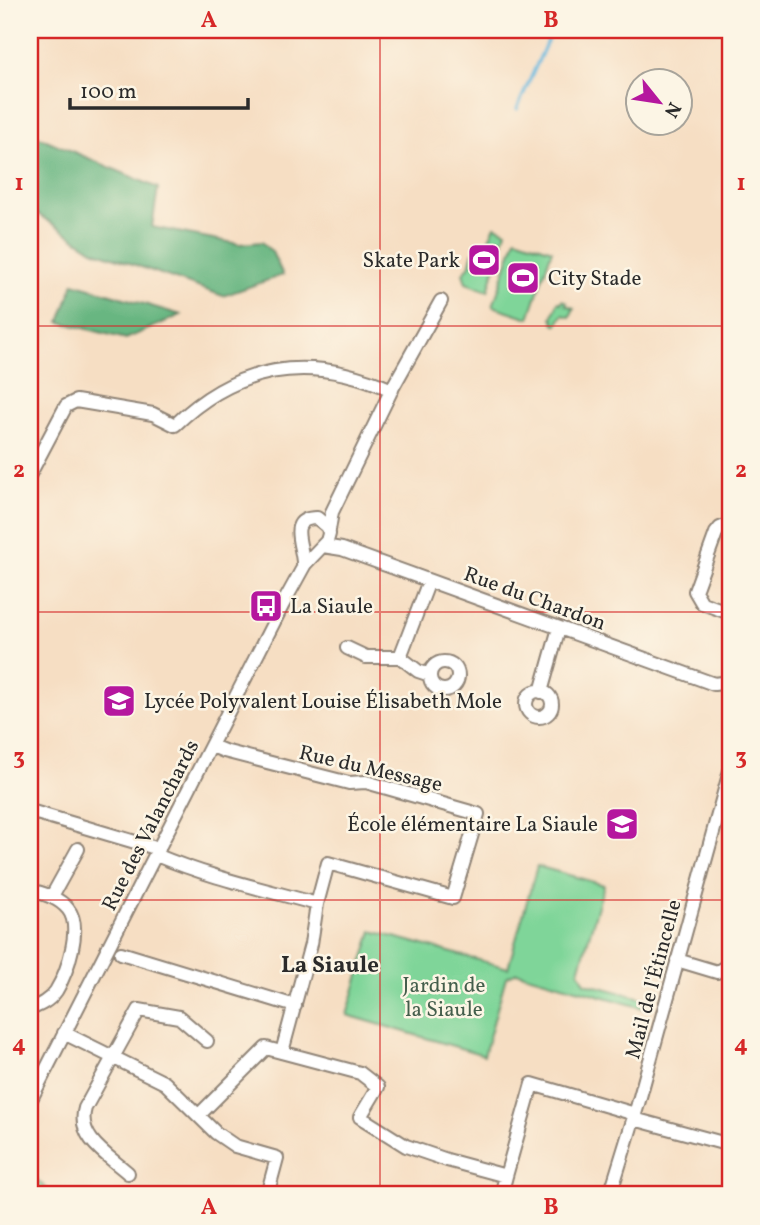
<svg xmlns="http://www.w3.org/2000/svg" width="760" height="1225" viewBox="0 0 760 1225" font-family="Vollkorn,serif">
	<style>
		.green { fill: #7fd599; stroke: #558062; stroke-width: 2 }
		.forest { fill: #67b681; stroke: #497056; stroke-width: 2 }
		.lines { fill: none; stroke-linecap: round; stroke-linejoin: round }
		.stream { stroke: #5fb4db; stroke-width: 3.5 }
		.minor-casing { stroke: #908477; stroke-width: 16 }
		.minor { stroke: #fff; stroke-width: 12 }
		.grid { fill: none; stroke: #d62828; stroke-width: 2; stroke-opacity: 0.55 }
		.labels { text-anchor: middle; stroke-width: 5; stroke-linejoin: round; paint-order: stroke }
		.poi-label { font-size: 21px; fill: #2b2b2b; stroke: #fcf5e5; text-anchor: start }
		.street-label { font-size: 21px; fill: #2b2b2b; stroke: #fcf5e5 }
		.park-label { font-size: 21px; fill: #445e4c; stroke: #fcf5e5 }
		.neighbourhood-label { font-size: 23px; font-weight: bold; fill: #2b2b2b; stroke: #fcf5e5 }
		.neatline { fill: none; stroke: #d62828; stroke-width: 2.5 }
		.grid-label { font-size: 23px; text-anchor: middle; font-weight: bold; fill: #d62828 }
	</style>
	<rect width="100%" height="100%" fill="#fcf5e5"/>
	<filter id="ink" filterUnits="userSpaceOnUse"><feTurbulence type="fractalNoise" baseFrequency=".0143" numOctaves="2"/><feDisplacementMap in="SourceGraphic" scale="14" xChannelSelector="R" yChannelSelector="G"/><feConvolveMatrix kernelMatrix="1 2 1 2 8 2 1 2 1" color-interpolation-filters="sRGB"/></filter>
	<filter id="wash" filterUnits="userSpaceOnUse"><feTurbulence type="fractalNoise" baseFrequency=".00686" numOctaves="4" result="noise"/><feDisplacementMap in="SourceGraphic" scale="28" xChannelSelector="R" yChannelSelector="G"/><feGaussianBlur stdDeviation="1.57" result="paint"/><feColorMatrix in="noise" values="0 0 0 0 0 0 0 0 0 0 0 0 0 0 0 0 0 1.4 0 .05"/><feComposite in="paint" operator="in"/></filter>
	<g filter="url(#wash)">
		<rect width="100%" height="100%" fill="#f6dec3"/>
		<path class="green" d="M495,226L506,231L488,291L466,283L463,273L469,267L473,252L483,251Z
			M516,238L552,250L529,318L493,306Z
			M562,300L567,302L566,305L574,308L570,317L563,315L557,325L553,323L554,319L552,318L558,302L561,303Z
			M537,866L604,885L579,971L585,983L645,999L643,1008L517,972L506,977L484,1055L347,1015L372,931L508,968Z
			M30,1173L53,1195H30Z"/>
		<path class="forest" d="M30,133L158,188L152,227L239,244L262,242L272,252L283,275L223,296L93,250L30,209Z
			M74,283L181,315L126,339L60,322Z"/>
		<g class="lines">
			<path class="stream" d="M517,109L552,30"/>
		</g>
	</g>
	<g filter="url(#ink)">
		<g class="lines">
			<defs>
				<path id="minor" d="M30,474L66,406L76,401L153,414L175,425C239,363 312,354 392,390
					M730,524L720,528L716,533L695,591L702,603L730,613
					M329,530L332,512L393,387L441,301
					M323,546L342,549L714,684L730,682
					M347,648L366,657H400L429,581
					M400,657L418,671L430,675
					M430 676a14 14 0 1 1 28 0a14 14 0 1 1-28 0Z
					M526 704a13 13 0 1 1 26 0a13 13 0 1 1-26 0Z
					M541,692L559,628
					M212,746L224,751L349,783L366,782L478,814L453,898L328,863L317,904L311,944L282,1052
					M30,811L159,849
					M156,855C208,877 263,889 317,904
					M30,890C44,894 58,897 68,909C83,927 67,973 56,991C49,1001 40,1005 30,1009
					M52,896L78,849
					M121,953L295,1006
					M677,960L717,972L730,964
					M64,1033L165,1083L216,1133L235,1146L277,1158L267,1195
					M30,1101L283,604L305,564L327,541L329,534L328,527L317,518C284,518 305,548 303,567
					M200,1114L266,1048L360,1073L378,1087L360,1117L406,1146L447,1160L506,1176L532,1084L635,1114
					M634,1119L730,1145
					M128,1173C109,1156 76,1138 85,1108L139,1010L179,1017L207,1041
					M501,1195L506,1176
					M610,1195L638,1104L730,771"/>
			</defs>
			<use href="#minor" class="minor-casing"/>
			<use href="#minor" class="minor"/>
		</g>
	</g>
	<path class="grid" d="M380,30V1195M30,326H730M30,612H730M30,900H730"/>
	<defs>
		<symbol id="stadium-square" viewBox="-11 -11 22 22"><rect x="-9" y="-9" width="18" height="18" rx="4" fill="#b5179e" stroke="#fcf5e5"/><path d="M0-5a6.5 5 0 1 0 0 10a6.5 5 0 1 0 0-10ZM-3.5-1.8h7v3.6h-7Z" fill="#fff"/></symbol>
		<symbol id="bus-square" viewBox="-11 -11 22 22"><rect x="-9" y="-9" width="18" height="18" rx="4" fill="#b5179e" stroke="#fcf5e5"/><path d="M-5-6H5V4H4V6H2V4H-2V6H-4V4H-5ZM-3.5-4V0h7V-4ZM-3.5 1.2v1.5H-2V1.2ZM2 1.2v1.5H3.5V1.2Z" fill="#fff"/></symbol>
		<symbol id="school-square" viewBox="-11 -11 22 22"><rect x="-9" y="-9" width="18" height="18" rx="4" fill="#b5179e" stroke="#fcf5e5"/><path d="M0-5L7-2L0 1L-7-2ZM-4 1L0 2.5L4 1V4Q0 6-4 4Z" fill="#fff"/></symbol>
	</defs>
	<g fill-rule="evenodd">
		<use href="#stadium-square" x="465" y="241" width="38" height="38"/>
		<use href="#stadium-square" x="504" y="259" width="38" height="38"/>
		<use href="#bus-square" x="247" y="587" width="38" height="38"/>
		<use href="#school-square" x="100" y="682" width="38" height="38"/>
		<use href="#school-square" x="603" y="805" width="38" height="38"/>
	</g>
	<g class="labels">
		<g class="poi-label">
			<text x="460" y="267" text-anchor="end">Skate Park</text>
			<text x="548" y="285">City Stade</text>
			<text x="290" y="613">La Siaule</text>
			<text x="144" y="708">Lycée Polyvalent Louise Élisabeth Mole</text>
			<text x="598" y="831" text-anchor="end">École élémentaire La Siaule</text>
		</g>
		<g class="street-label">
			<text transform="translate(535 598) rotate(20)" y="7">Rue du Chardon</text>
			<text transform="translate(371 768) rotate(13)" y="7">Rue du Message</text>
			<text transform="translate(150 825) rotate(-63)" y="7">Rue des Valanchards</text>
			<text transform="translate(653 979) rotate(-75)" y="7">Mail de l'Étincelle</text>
		</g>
		<g class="park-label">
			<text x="444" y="992">Jardin de<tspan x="444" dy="24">la Siaule</tspan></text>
		</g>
		<g class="neighbourhood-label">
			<text x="330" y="972">La Siaule</text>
		</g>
	</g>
	<rect width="760" height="1225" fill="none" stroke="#fcf5e5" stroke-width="77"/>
	<g transform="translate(659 102) rotate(120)"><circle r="33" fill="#fcf5e5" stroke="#a8a49b" stroke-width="2"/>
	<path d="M0-5L12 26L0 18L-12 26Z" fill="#b5179e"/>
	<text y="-10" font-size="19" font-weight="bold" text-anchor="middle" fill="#2b2b2b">N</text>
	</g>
	<path d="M70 98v10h178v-10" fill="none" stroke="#2b2b2b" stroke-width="3.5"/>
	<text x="80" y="98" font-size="21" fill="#2b2b2b" stroke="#fcf5e5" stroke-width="5" paint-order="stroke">100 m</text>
	<rect x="38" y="38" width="684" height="1148" class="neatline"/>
	<g class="grid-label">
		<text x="209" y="27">A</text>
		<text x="551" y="27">B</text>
		<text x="19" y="190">1</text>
		<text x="741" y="190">1</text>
		<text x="19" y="477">2</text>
		<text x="741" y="477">2</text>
		<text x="19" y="764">3</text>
		<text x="741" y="764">3</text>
		<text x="19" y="1051">4</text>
		<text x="741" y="1051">4</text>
		<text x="209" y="1214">A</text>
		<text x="551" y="1214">B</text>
	</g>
</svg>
